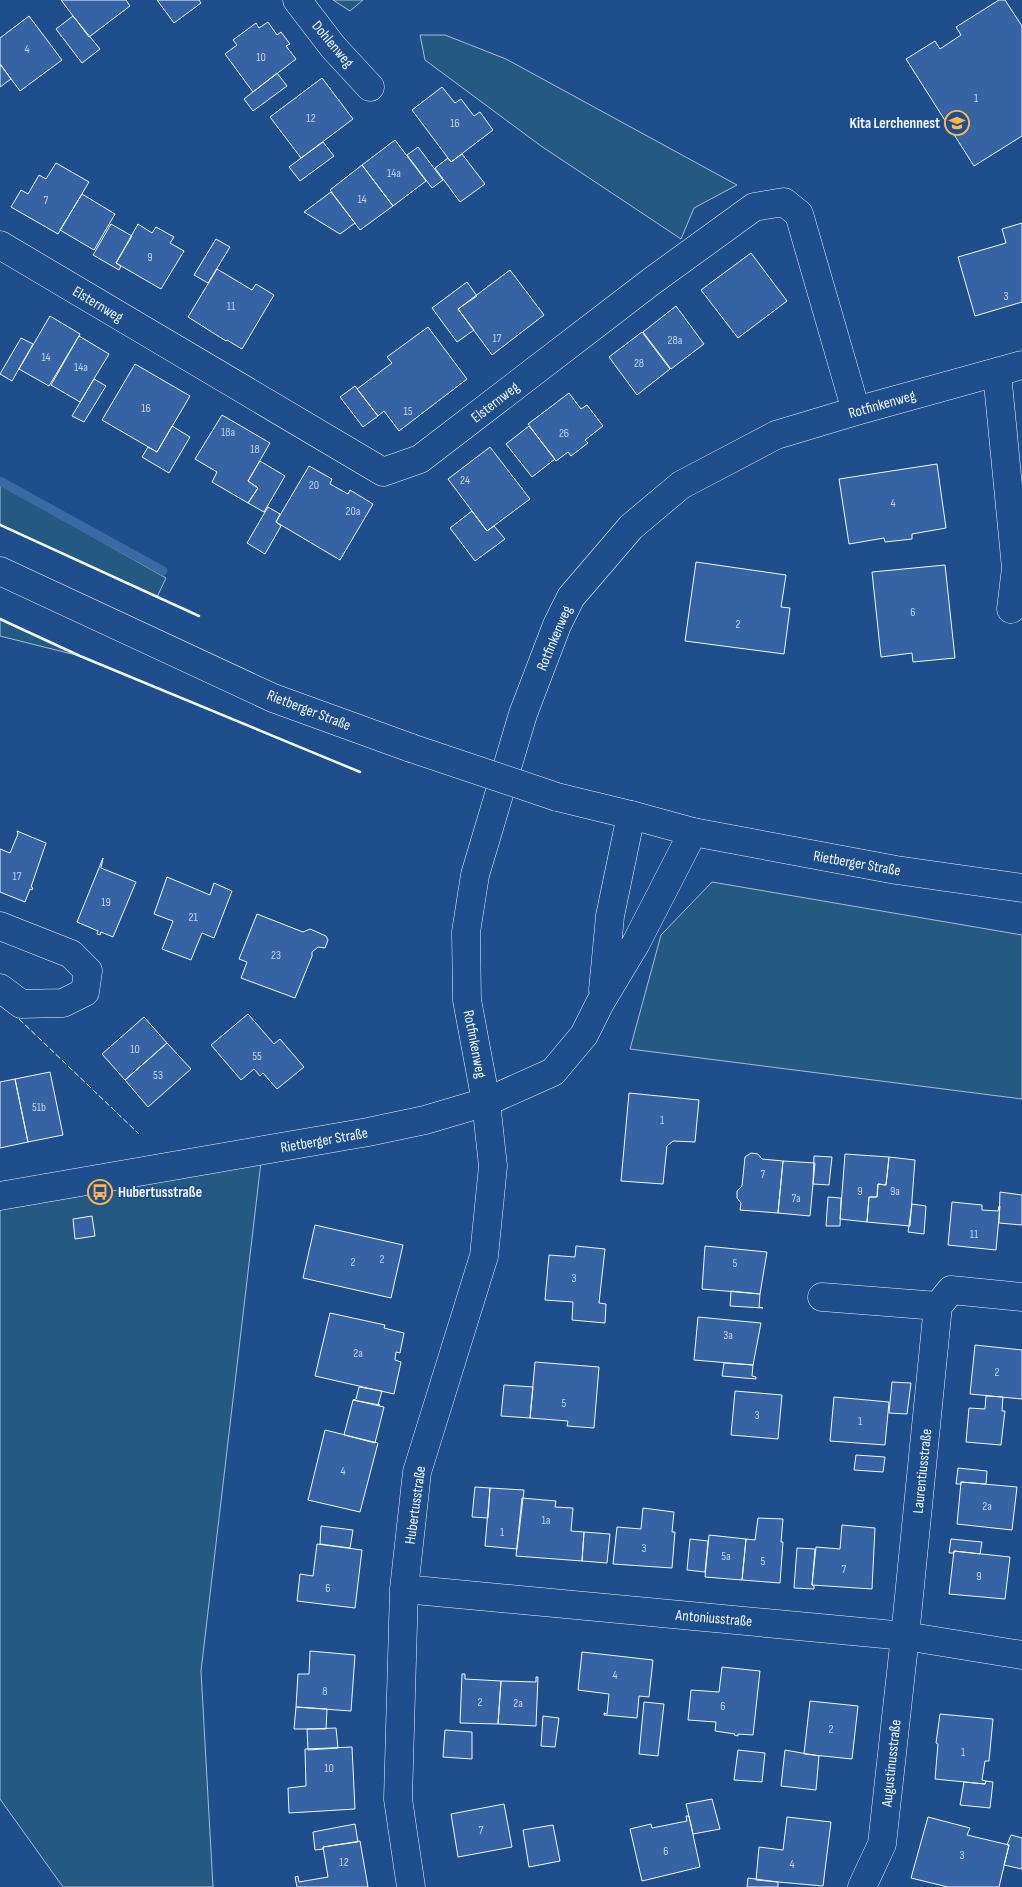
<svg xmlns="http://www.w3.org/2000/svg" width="1022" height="1887" viewBox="0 0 1022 1887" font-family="'Sofia Sans Condensed',sans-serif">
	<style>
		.green { fill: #245a82; stroke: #a8bbd7 }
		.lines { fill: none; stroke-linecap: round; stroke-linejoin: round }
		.stream { stroke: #3b69a3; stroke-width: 9 }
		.building { fill: #3563a3; stroke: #f2f6ff }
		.minor-casing { stroke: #f2f6ff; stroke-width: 29 }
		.primary-casing { stroke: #f2f6ff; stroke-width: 29 }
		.minor { stroke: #1f4e8c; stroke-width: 28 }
		.primary { stroke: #1f4e8c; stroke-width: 28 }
		.primary-bridge-casing { stroke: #f2f6ff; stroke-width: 29; stroke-linecap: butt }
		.primary-bridge { stroke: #1f4e8c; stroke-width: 28 }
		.fence { stroke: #f2f6ff; stroke-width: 1; stroke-dasharray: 6 2.5; stroke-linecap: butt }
		.wall { stroke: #f2f6ff; stroke-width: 2.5 }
		.labels { text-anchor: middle; stroke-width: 4; stroke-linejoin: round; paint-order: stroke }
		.number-label { font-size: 12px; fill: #c3d1e8 }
		.street-label { font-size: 15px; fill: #f2f6ff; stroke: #1f4e8c }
		.poi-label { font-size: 15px; font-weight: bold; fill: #f2f6ff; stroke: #1f4e8c; text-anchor: end }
	</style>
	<rect width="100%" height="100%" fill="#1f4e8c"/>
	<path class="green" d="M333,0H363L350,11Z
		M420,35H445L506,59L737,185L694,208L681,239L541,146L425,60Z
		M0,484L166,578L157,597L0,525Z
		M0,619L80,656L0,636Z
		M712,882L1022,935V1099L630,1049L661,935Z
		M261,1162L201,1671L213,1887H63L0,1799V1209Z"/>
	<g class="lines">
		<path class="stream" d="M0,481L163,571"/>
	</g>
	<path class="building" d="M61,0H126L130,6L89,37Z
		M157,0H199L201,3L174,23Z
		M999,0H1005L1022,26V136L974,166L906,59L935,41L940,49L961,35L956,27Z
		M29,16L62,60L20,91L0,64V38Z
		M73,16L100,49L82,63L56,29Z
		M268,22L277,35L281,32L290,44L286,46L296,59L253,92L225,54L237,45L233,40L256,23L259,28Z
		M0,64L11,79L0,87Z
		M277,73L287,86L253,111L244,99Z
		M322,78L353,119L301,158L270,117Z
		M442,87L455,103L461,99L474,116L480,112L493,130L451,162L412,110Z
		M395,140L426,181L393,206L362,165Z
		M323,142L334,156L300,181L289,167Z
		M418,147L443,180L432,188L407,155Z
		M462,154L485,184L460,202L435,168L448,158L451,162Z
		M56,163L89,182L58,234L11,207L21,190L28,194L39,175L46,179Z
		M362,165L393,206L360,230L330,190Z
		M331,192L355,223L340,234L304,212Z
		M82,194L115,214L94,250L60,230Z
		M1022,223V302L975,316L958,257L1006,243L1002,229Z
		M111,224L132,236L116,263L121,266L119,270L93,255Z
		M138,224L152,233L156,227L174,237L170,243L184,251L161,289L116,263Z
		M216,239L230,247L208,283L194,275Z
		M751,253L787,301L738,338L701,290Z
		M217,269L252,290L256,284L274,295L242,349L227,340L226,341L188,317Z
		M510,270L544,315L492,355L458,309Z
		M467,282L477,296L458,309L474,330L457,342L432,308Z
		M676,306L704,344L671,369L643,332Z
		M50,316L80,334L49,386L19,369Z
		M428,327L467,379L399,431L384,411L378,416L357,389L392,363L387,357Z
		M642,332L670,369L637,395L609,357Z
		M79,336L109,354L80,402L51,385Z
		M21,338L33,344L12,381L0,374Z
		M135,364L190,396L157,452L102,420Z
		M94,379L106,386L84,422L72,416Z
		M355,386L378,416L363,427L340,397Z
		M569,393L581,409L587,405L603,426L585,440L588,443L571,456L568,452L556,461L528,424Z
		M222,415L270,443L248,481L258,488L248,503L212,482L217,472L195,459Z
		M172,426L190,437L169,473L142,457L148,447L157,452Z
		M529,426L555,459L532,477L506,444Z
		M490,447L530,499L487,531L448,479Z
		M260,461L285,476L264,512L248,503L258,488L248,481Z
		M937,464L946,528L912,534V539L885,542L884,538L849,544L839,479Z
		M309,466L332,479L330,484L348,494L350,490L373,504L340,560L276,522Z
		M268,507L280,514L276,522L281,526L265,554L247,543Z
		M472,511L487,531L494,526L505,539L475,561L450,528Z
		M696,562L786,575L781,607L790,608L784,654L685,641Z
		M945,565L955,658L913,662L912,653L881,657L872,572Z
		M17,831L46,843L31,887L33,888L32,890L30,889L25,902L0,892V849L10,853L18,834Z
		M103,858L101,868L136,882L113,937L101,932L100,935L97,934L98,931L77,922Z
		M167,877L210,895L214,883L232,891L214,938L202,933L191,960L162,949L173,921L154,914Z
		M257,914L303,932L310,929L326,936L328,940L325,948L318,947L312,952V956L295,998L241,978L247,962L239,959Z
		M248,1014L274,1044L280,1039L304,1067L277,1089L263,1073L260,1076L254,1069L241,1080L211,1045Z
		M144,1017L167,1043L125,1080L102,1054Z
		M167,1043L191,1069L148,1107L125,1080Z
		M50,1072L63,1135L28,1142L15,1079Z
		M15,1079L28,1142L0,1148V1082Z
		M629,1093L699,1100L695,1142L673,1141L667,1146L663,1184L621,1181Z
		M751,1153L758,1154L762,1159L783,1161L778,1213L740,1210L741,1203L737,1198V1191L742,1186L745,1157Z
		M845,1154L889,1157L886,1185L878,1184L877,1197H869L867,1222L840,1219Z
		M814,1156L832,1157L829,1185L813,1184Z
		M889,1157L915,1160L910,1226L867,1222L869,1197H877L878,1184L886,1185Z
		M783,1161L815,1163L810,1216L778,1213Z
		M1000,1192L1022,1195V1225L999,1223Z
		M828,1197L841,1198L840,1226H826Z
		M952,1202L982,1205V1210L998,1211L999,1206H1000L996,1250L948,1245Z
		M912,1204L926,1206L924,1234L908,1232Z
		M92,1216L95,1236L75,1239L73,1219Z
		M315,1225L403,1245L391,1298L303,1278Z
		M576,1246L605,1249L599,1303L606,1304L605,1323L572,1320L573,1302L545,1300L549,1255L575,1257Z
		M705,1246L767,1252L760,1294L702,1289Z
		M731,1291L760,1294L759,1307L763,1308L730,1306Z
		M330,1313L385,1325L384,1328L404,1333L400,1353L396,1352L395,1360L401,1362L394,1394L315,1376Z
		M698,1317L761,1323L753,1365L694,1360Z
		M975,1345L1022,1350V1399L970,1394Z
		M535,1362L599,1367L594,1428L567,1426L568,1421L530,1418Z
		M724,1363L753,1365L752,1376L756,1377V1379L722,1376Z
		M892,1382L911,1383L907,1414L889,1413Z
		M504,1385L533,1387L530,1418L501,1416Z
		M359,1387L382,1391L378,1405H380L353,1400L356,1399Z
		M735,1391L782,1395L778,1439L731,1435Z
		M986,1396L1003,1397L1002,1411H1005L1001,1445L966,1442L969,1408L985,1409Z
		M834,1397L889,1402L885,1445L830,1441Z
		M353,1400L384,1407L375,1443L344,1435Z
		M325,1430L378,1443L360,1512L308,1500Z
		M856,1455L885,1457L883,1472L854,1470Z
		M958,1468L987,1471L986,1484L961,1482V1484H956Z
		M961,1482L1017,1487L1012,1530L957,1524Z
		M475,1487L490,1488L488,1518L472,1517Z
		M490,1488L524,1490L517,1549L485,1546Z
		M522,1498L556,1501L555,1507L573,1508L571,1531L584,1532L582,1561L516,1556Z
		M643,1508L674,1512L672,1532H675L672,1568L613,1564L617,1527L641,1529Z
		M758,1518L783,1519L781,1542H783L780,1583L742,1580L746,1539L755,1540Z
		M842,1525L875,1528L872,1589L812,1585L816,1547L840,1549Z
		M321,1526L353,1530L350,1548L320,1544Z
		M584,1532L610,1534L607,1563L582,1561Z
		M709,1535L746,1539L742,1580L705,1577Z
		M690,1539L708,1541L705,1572L687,1570Z
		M951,1539L982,1542L980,1554L954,1551V1553H949Z
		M317,1544L362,1550L355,1608L297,1601L300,1574L313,1576Z
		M797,1548L815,1549L812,1585L814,1586V1589L794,1588Z
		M954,1551L1010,1557L1005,1599L949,1594Z
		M310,1651L355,1655L351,1711L296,1707L298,1674H309Z
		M582,1652L653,1660L649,1697L639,1696L637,1718L604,1715V1713L607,1714L609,1694L578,1690Z
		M722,1667L760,1671L753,1735L738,1734V1736L734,1735L735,1734L715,1731L716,1722L688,1720L691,1690L719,1692Z
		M462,1674H465V1679L501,1681L498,1724L460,1723Z
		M536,1677H538L536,1726L498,1724L501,1681L536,1682Z
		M810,1701L858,1706L852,1759L804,1754Z
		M644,1702L664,1704L658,1756L639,1754Z
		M296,1707L327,1709L326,1729H294Z
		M940,1714L993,1719L989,1761H985L982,1780L986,1781L985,1784L935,1779L938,1744L936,1743Z
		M543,1716L559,1718L555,1747L541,1746Z
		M336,1728L338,1748L308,1750L307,1729Z
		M445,1730L472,1732V1759L443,1757Z
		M352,1747L355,1809L289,1813L288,1788L306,1786L305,1749Z
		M738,1750L765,1753L762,1782L734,1780Z
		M785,1750L819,1756L816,1790L781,1786Z
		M986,1781L993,1782L990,1808L960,1805L964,1782L985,1784Z
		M712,1799L720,1829L693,1834L686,1804Z
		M504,1804L512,1847L458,1857L451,1814Z
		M686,1816H689L700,1867L642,1881L630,1829L651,1824L652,1828L687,1821Z
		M787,1817L831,1822L823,1886L756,1880L759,1847L783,1850Z
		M928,1817L970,1828L967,1835L1009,1845L999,1887H948L911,1878Z
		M355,1824L358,1842L323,1847V1849L315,1850L313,1832Z
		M553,1825L560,1861L529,1867L523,1830Z
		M1011,1835L1022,1838V1869L1004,1865L1009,1845H1007Z
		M360,1841L368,1887H297L295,1877L298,1876L299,1882L328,1877L323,1847Z
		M748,1878L778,1882V1887H747Z"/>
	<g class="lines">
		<defs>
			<path id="minor" d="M297,0L333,47L370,87
				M0,245L383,472L420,459L652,281L754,207L784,202L799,214L856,411
				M997,373L1016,568L1011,609
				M0,926L71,954L88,971L85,992L63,1003L21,1004L0,988
				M603,990L610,916L631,815
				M0,1196L368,1132L425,1120L486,1102L553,1072L584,1035L600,1003L636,943L693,832
				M822,1297L938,1306L951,1290L1022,1297
				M404,1589L905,1636L1022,1655
				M411,1887L398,1799L404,1589L417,1472L484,1256L493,1166L486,1102L467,1000L466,932L475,875L523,714L557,625L571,597L631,527L681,485L776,435L856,411L1022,365
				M862,1887L882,1844L905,1636L938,1306"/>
			<path id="primary" d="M0,571L273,698L411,748
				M557,797L631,815L693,832L896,870L1022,888"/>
		</defs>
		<use href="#minor" class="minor-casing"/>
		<use href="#primary" class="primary-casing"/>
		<use href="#minor" class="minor"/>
		<use href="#primary" class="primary"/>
		<defs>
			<path id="primary-bridge" d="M411,748L557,797"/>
		</defs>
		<use href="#primary-bridge" class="primary-bridge-casing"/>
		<use href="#primary-bridge" class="primary-bridge"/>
		<path class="fence" d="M19,1019L139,1134"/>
		<path class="wall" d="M0,525L199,616
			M0,619L80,656L360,772"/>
	</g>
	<defs>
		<symbol id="school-ring" viewBox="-11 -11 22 22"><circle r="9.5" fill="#1f4e8c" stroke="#ffb74d" stroke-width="1.5"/><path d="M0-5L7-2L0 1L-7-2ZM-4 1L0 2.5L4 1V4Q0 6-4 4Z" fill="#ffb74d"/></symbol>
		<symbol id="bus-ring" viewBox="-11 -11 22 22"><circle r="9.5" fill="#1f4e8c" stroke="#ffb74d" stroke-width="1.5"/><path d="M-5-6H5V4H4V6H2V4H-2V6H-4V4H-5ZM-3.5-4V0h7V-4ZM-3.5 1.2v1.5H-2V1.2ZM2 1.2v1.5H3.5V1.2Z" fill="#ffb74d"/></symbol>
	</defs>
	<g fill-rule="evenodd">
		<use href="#school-ring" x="943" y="109" width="28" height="28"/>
		<use href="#bus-ring" x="86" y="1178" width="28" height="28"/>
	</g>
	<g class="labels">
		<g class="number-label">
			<text x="27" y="53">4</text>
			<text x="261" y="61">10</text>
			<text x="976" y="102">1</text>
			<text x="311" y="122">12</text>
			<text x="455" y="127">16</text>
			<text x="394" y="177">14a</text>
			<text x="362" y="203">14</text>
			<text x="46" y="204">7</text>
			<text x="150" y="261">9</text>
			<text x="1006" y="300">3</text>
			<text x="231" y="310">11</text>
			<text x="497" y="342">17</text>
			<text x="675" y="344">28a</text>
			<text x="46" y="361">14</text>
			<text x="639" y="367">28</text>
			<text x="81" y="371">14a</text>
			<text x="146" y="412">16</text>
			<text x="408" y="415">15</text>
			<text x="228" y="436">18a</text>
			<text x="564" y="437">26</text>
			<text x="255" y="453">18</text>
			<text x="465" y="484">24</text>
			<text x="314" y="489">20</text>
			<text x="893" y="507">4</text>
			<text x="353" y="515">20a</text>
			<text x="913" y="616">6</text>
			<text x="738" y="628">2</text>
			<text x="17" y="880">17</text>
			<text x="106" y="906">19</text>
			<text x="193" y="921">21</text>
			<text x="276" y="959">23</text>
			<text x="135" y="1053">10</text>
			<text x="257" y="1060">55</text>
			<text x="158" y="1079">53</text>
			<text x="39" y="1111">51b</text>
			<text x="662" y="1124">1</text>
			<text x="763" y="1178">7</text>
			<text x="860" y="1195">9</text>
			<text x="895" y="1195">9a</text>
			<text x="796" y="1202">7a</text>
			<text x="974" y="1238">11</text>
			<text x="382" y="1263">2</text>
			<text x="353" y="1266">2</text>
			<text x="735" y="1267">5</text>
			<text x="574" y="1282">3</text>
			<text x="728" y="1339">3a</text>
			<text x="358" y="1357">2a</text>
			<text x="997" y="1376">2</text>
			<text x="564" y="1407">5</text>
			<text x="757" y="1419">3</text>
			<text x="860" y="1425">1</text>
			<text x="343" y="1475">4</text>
			<text x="987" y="1510">2a</text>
			<text x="546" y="1524">1a</text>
			<text x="502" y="1536">1</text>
			<text x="644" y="1552">3</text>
			<text x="726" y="1560">5a</text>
			<text x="763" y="1565">5</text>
			<text x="844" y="1573">7</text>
			<text x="979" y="1580">9</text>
			<text x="328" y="1592">6</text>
			<text x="615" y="1679">4</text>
			<text x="325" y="1695">8</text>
			<text x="480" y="1706">2</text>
			<text x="518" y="1707">2a</text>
			<text x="723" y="1710">6</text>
			<text x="831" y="1733">2</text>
			<text x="963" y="1756">1</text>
			<text x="329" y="1772">10</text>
			<text x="481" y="1834">7</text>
			<text x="666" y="1855">6</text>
			<text x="962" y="1859">3</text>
			<text x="344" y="1866">12</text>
			<text x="792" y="1868">4</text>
		</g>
		<g class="street-label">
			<text transform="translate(333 44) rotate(50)" y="5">Dohlenweg</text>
			<text transform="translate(98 304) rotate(31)" y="5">Elsternweg</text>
			<text transform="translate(495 402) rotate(-38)" y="5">Elsternweg</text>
			<text transform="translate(882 404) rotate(-16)" y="5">Rotfinkenweg</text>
			<text transform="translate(554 638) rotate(-67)" y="5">Rotfinkenweg</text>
			<text transform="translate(309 710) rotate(21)" y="5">Rietberger Straße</text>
			<text transform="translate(857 863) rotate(10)" y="5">Rietberger Straße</text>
			<text transform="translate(475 1044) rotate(79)" y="5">Rotfinkenweg</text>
			<text transform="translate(324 1140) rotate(-10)" y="5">Rietberger Straße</text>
			<text transform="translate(922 1471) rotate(-84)" y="5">Laurentiusstraße</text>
			<text transform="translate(415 1505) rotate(-82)" y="5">Hubertusstraße</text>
			<text transform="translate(714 1618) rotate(5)" y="5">Antoniusstraße</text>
			<text transform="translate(891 1763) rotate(-84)" y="5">Augustinusstraße</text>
		</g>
		<g class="poi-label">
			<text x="940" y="128">Kita Lerchennest</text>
			<text x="118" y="1197" text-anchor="start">Hubertusstraße</text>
		</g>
	</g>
</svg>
